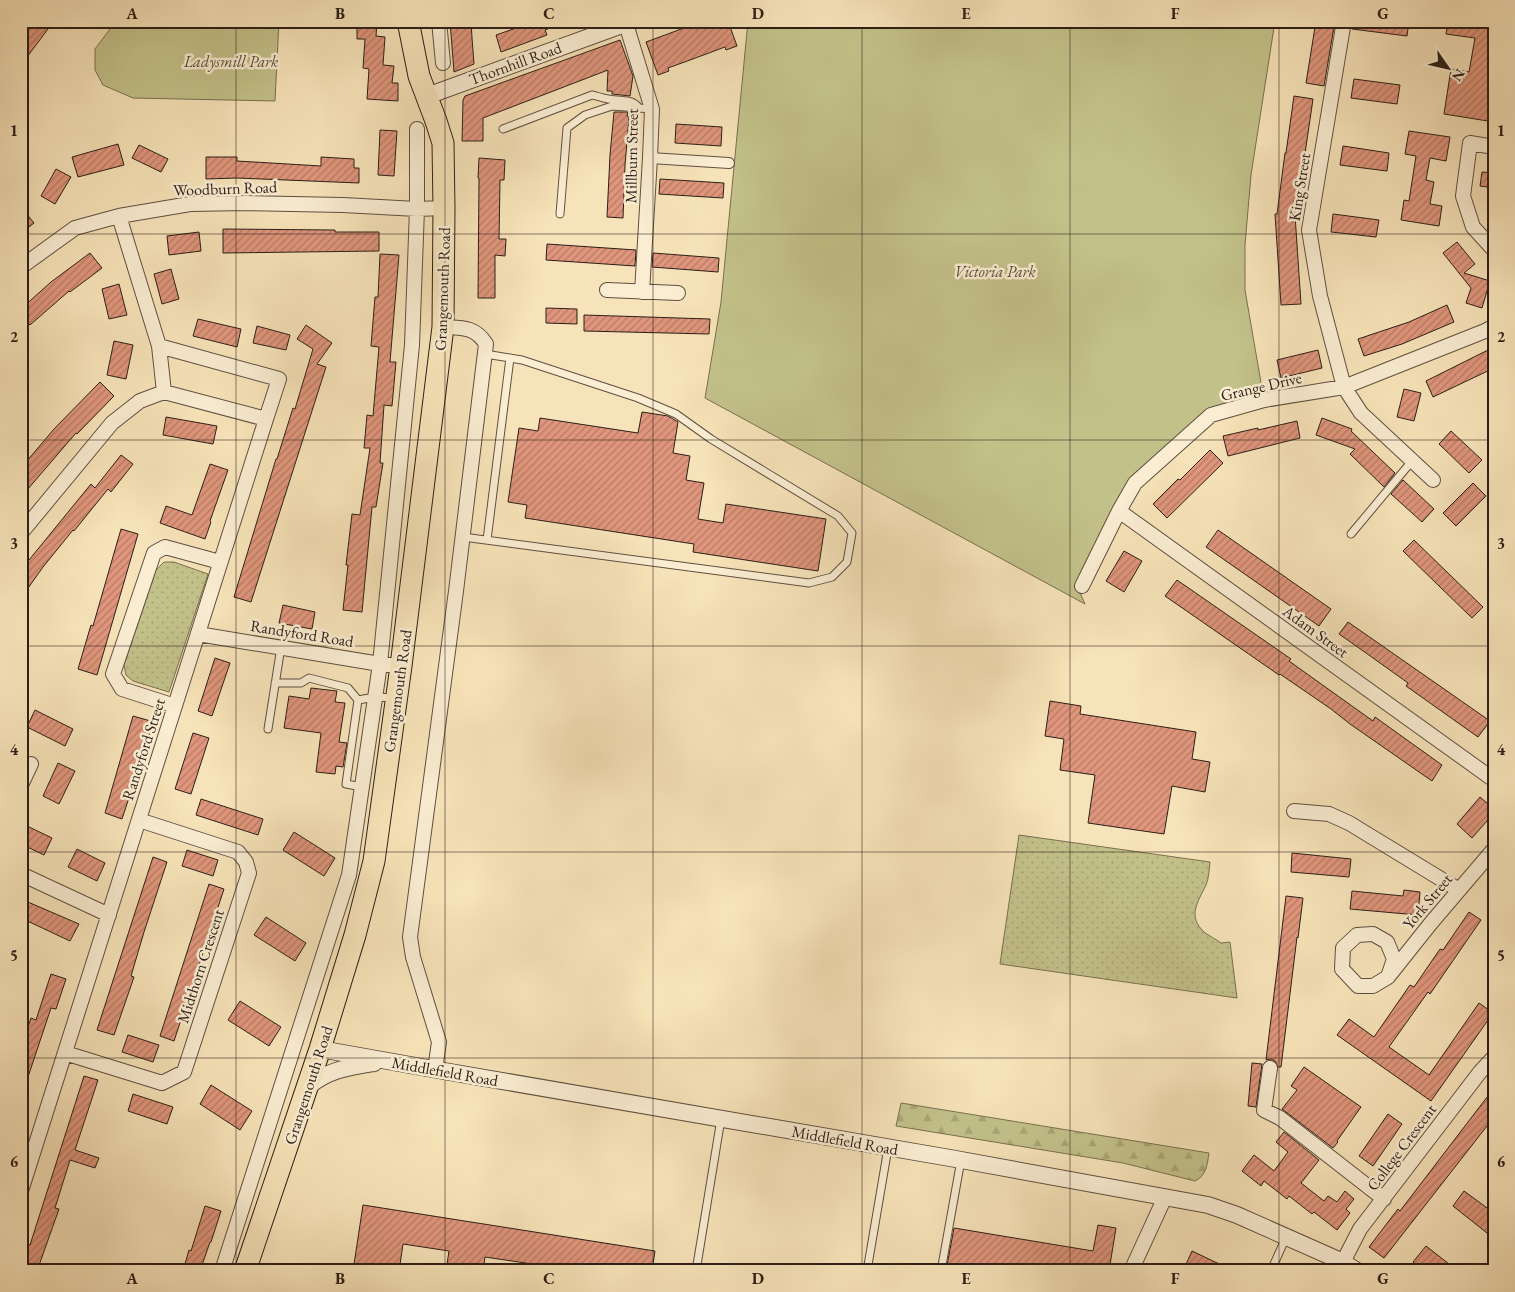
<svg xmlns="http://www.w3.org/2000/svg" width="1515" height="1292" viewBox="0 0 1515 1292" font-family="'EB Garamond',serif">
	<style>
		.grass { fill: url(#grass-dots); stroke: #787050 }
		.forest { fill: url(#forest-firs); stroke: #787050 }
		.green { fill: #c3c18a; stroke: #787050 }
		.building { fill: url(#building-hatch); stroke: #2c1e17 }
		.lines { fill: none; stroke-linecap: round; stroke-linejoin: round }
		.service-casing { stroke: #5f4f40; stroke-width: 9 }
		.pedestrian-casing { stroke: #5f4f40; stroke-width: 12 }
		.minor-casing { stroke: #5f4f40; stroke-width: 16 }
		.tertiary-casing { stroke: #5f4f40; stroke-width: 18 }
		.primary-casing { stroke: #2c1e17; stroke-width: 23 }
		.service { stroke: #faedd2; stroke-width: 7 }
		.pedestrian { stroke: #faedd2; stroke-width: 10 }
		.minor { stroke: #faedd2; stroke-width: 14 }
		.tertiary { stroke: #faedd2; stroke-width: 16 }
		.primary { stroke: #f7e3b9; stroke-width: 21 }
		.grid { fill: none; stroke: #2c1e17; stroke-width: 1; stroke-opacity: 0.55 }
		.labels { text-anchor: middle; stroke-width: 5; stroke-linejoin: round; paint-order: stroke }
		.park-label { font-size: 16px; font-style: italic; fill: #594f3a; stroke: #faedd2 }
		.street-label { font-size: 16px; fill: #2c1e17; stroke: #faedd2 }
		.neatline { fill: none; stroke: #2c1e17; stroke-width: 2 }
		.grid-label { font-size: 16px; text-anchor: middle; font-weight: bold; fill: #2c1e17 }
	</style>
	<defs>
		<pattern id="grass-dots" width="8" height="8" patternUnits="userSpaceOnUse" patternTransform="scale(1.25)"><rect width="8" height="8" fill="#c3c18a"/><path d="M2 2h.1M6 6h.1" fill="none" stroke="#a8a576" stroke-width="1.8" stroke-linecap="round"/></pattern>
		<pattern id="forest-firs" width="22" height="20" patternUnits="userSpaceOnUse" patternTransform="scale(1.25)"><rect width="22" height="20" fill="#c3c18a"/><path d="M5 1l3.5 6h-7zM16 11l3.5 6h-7z" fill="#a8a576"/></pattern>
		<pattern id="building-hatch" width="6" height="6" patternUnits="userSpaceOnUse" patternTransform="scale(1.25)"><rect width="6" height="6" fill="#e0967c"/><path d="M-1 1l2-2M0 6l6-6M5 7l2-2" fill="none" stroke="#b67a65"/></pattern>
	</defs>
	<rect width="100%" height="100%" fill="#f7e3b9"/>
	<filter id="stains"><feTurbulence type="fractalNoise" baseFrequency=".004" numOctaves="4"/><feColorMatrix values="0 0 0 0 .2 0 0 0 0 .09 0 0 0 0 .02 0 0 0 .5 -.17"/></filter>
	<radialGradient id="worn" r=".72"><stop offset=".6" stop-color="#630" stop-opacity="0"/><stop offset="1" stop-color="#630" stop-opacity=".3"/></radialGradient>
	<path class="grass" d="M164,562H174L208,574L169,692L133,681L126,675L124,665L156,570Z
		M1019,835L1210,862C1209,870 1209,878 1206,885C1198,902 1187,916 1204,932C1209,936 1216,939 1221,943L1230,942L1237,998L1000,964Z"/>
	<path class="forest" d="M901,1103L1209,1153C1207,1165 1207,1175 1195,1181L1123,1163L896,1126Z"/>
	<path class="green" d="M116,21H279L275,101L133,98L103,85L95,70V49Z
		M748,21H1275L1251,175L1245,245V290L1264,400L1211,415L1135,483L1082,586L1081,595L1085,604L705,398L721,302Z"/>
	<path class="building" d="M30,21H54L21,65V33Z
		M357,21H377L376,36L385,37L383,65L394,66L392,83H398V101L367,99L369,69L363,68L365,39H357Z
		M450,21H471L472,38L474,64L454,72Z
		M520,21H565V22L545,30L547,35L501,52L496,35L522,26Z
		M703,21H728L737,46L726,50L725,47L690,60L668,68L669,71L658,75L646,42Z
		M1316,21H1335L1324,86L1306,83Z
		M1353,21H1409L1407,36L1352,29Z
		M1448,21H1494V122L1444,114L1451,69L1469,72L1475,38L1446,34Z
		M620,40L633,76L630,96L612,94V91H607L608,70L483,118V141H462L463,100L465,96Z
		M1354,79L1400,85L1397,104L1351,98Z
		M1294,96L1313,99L1298,201L1294,200L1301,304L1281,305L1275,214H1277L1285,153H1286Z
		M614,112H628L627,116L629,117L625,165L623,218L607,217L610,155Z
		M676,124L722,127L721,146L675,143Z
		M380,130L397,131L394,176L378,175Z
		M1409,131L1450,137L1446,161L1430,158L1426,180L1434,182L1430,204L1442,206L1439,226L1401,220L1404,200L1409,201L1416,156L1405,154Z
		M118,144L124,165L78,177L72,157Z
		M139,145L168,159L161,172L132,158Z
		M1343,146L1389,153L1387,171L1340,165Z
		M206,157H237V161L321,166V157L354,159V168H359V183L237,178L206,179Z
		M479,158L505,160L504,180H500L499,239H506L505,256L495,255V298H478L479,178H478Z
		M56,169L71,177L55,204L41,196Z
		M1482,172L1494,173V188L1480,186Z
		M660,179L724,183L723,198L659,194Z
		M21,207L34,223L21,233Z
		M1333,214L1379,220L1376,237L1331,232Z
		M223,229L335,230V232H379V251L223,253Z
		M199,232L201,251L169,255L167,236Z
		M1457,242L1475,264L1464,273L1490,281L1482,308L1466,303L1471,288L1443,253Z
		M547,244L636,250L635,266L546,260Z
		M90,253L102,268L70,292L69,291L30,325L21,315V309L51,282Z
		M653,253L719,258L718,272L652,267Z
		M380,254L399,255L390,362H396L392,406L384,405L380,463H383L376,507H372L362,612L343,610L348,565H346L352,514L360,515L370,448H364L367,415L373,416L379,347L371,346L375,297H378Z
		M171,269L179,299L162,304L154,274Z
		M119,284L127,315L109,319L102,289Z
		M1447,305L1454,322L1402,344L1364,356L1358,339L1409,322Z
		M546,308L577,309V324L546,323Z
		M584,315L710,319L709,334L584,331Z
		M198,319L241,329L237,347L193,336Z
		M306,325L332,343L317,364L326,367L251,602L234,597L276,459H277L293,408L295,409L313,349L297,339Z
		M257,326L290,335L286,350L253,343Z
		M114,341L133,345L126,379L107,375Z
		M1494,347V368L1433,397L1426,381Z
		M1318,350L1322,368L1281,378L1277,360Z
		M100,382L114,396L77,434L76,433L21,497V468L54,429Z
		M1404,389L1421,393L1414,421L1397,417Z
		M642,412L668,416L678,422L673,453L690,456L686,480L704,483L698,519L723,523L726,504L826,519L818,571L693,552L694,544L525,518L527,505L508,502L519,428L538,431L540,418L638,433Z
		M166,417L217,426L213,444L163,435Z
		M1322,418L1352,429L1351,431L1395,473L1384,487L1350,454L1355,449L1316,435Z
		M1297,421L1300,438L1228,456L1223,436L1258,428V430Z
		M1451,431L1482,460L1469,473L1439,444Z
		M1210,450L1223,463L1167,518L1153,504L1178,479L1180,480Z
		M121,455L133,464L111,492L108,489L74,531L73,530L43,567L21,598V567L27,559L29,560L91,484L95,488Z
		M210,464L228,470L210,521L211,522L205,539L160,523L166,506L192,515Z
		M1403,480L1434,509L1422,522L1391,494Z
		M1473,483L1486,496L1456,526L1443,513Z
		M121,529L138,534L97,675L78,669L91,625L93,626Z
		M1218,530L1331,609L1319,626L1206,547Z
		M1414,540L1483,607L1472,618L1403,551Z
		M1124,551L1142,561L1124,592L1106,581Z
		M1177,580L1291,659L1289,661L1373,721L1375,717L1442,765L1432,781L1350,724L1331,709L1280,674L1279,675L1165,596Z
		M283,605L315,612L312,629L279,623Z
		M1348,622L1490,721L1478,737L1406,686L1408,683L1359,648L1339,634Z
		M215,658L230,663L212,716L198,711Z
		M311,688L337,691L335,702L345,703L339,742L347,743L343,767L336,766L335,774L316,772L321,733L284,728L289,696L309,699Z
		M1050,701L1081,706L1080,714L1196,732L1192,759L1210,762L1205,792L1172,786L1164,834L1088,823L1095,775L1060,770L1064,739L1045,736Z
		M35,710L73,729L65,746L27,727Z
		M133,716L154,722L122,819L105,813Z
		M193,733L209,738L191,794L175,789Z
		M58,763L75,771L59,804L43,796Z
		M1480,797L1494,809V813L1472,838L1457,824Z
		M201,799L263,819L258,835L196,815Z
		M27,826L52,838L44,855L21,844V839Z
		M294,832L335,858L324,876L283,850Z
		M77,849L105,863L97,881L68,867Z
		M187,850L218,860L213,876L182,866Z
		M1292,853L1351,859L1349,877L1291,872Z
		M153,857L167,862L144,932L131,976L134,977L114,1035L97,1030Z
		M209,884L224,889L174,1041L160,1036Z
		M1404,890L1420,892L1418,915L1350,909L1352,891L1403,896Z
		M1286,896L1303,898L1298,938L1297,937L1281,1067H1278L1275,1061L1271,1059L1266,1060Z
		M21,899L79,924L70,941L21,918Z
		M1469,912L1481,920L1430,994L1428,992L1389,1047L1429,1075L1479,1003L1493,1013L1431,1101L1337,1035L1349,1019L1374,1037L1410,985L1414,987L1440,949L1443,950Z
		M266,917L306,943L295,961L254,935Z
		M51,974L66,979L56,1009L51,1008L23,1092L21,1091V1048L31,1018L36,1020Z
		M240,1001L281,1027L269,1046L228,1020Z
		M128,1035L159,1045L153,1062L122,1052Z
		M1252,1063L1262,1064L1256,1107L1248,1106Z
		M1304,1067L1361,1107L1337,1141L1338,1142L1333,1148L1282,1109L1297,1090L1291,1086Z
		M84,1076L98,1080L75,1150L99,1158L95,1168L70,1160L55,1208L59,1209L37,1271H21V1265L28,1244L30,1245Z
		M211,1085L252,1111L240,1130L200,1104Z
		M1494,1088V1117L1384,1258L1369,1247L1398,1209L1400,1211Z
		M133,1094L173,1107L167,1124L128,1111Z
		M1388,1114L1402,1124L1373,1166L1359,1156Z
		M1284,1132L1319,1160L1301,1183L1324,1201L1328,1196L1337,1202L1345,1191L1354,1199L1346,1209L1350,1213L1337,1230L1314,1212L1312,1214L1289,1196L1287,1199L1264,1181L1261,1186L1242,1171L1254,1155L1274,1171L1288,1152L1276,1142Z
		M1464,1191L1494,1213V1224L1487,1233L1453,1206Z
		M363,1205L655,1251L652,1271H531L532,1264L485,1257L483,1271H446L449,1251L403,1244L399,1271H353Z
		M205,1206L221,1211L211,1242H210L200,1271H183L189,1250L191,1251Z
		M1098,1225L1116,1228L1109,1271H946L954,1228L1093,1251Z
		M1426,1246L1458,1271H1424L1413,1262Z
		M1192,1251L1234,1271H1183Z"/>
	<g class="lines">
		<defs>
			<path id="service" d="M503,129L592,95C597,96 602,98 608,99C618,101 632,98 639,108
				M560,214L567,128L585,115L612,106L652,109
				M1351,534L1412,461
				M463,537L809,583L832,577L847,562L852,533L838,516L711,439L676,414L638,398L522,360L485,354
				M487,540L510,358
				M275,683H301L309,678L348,688L358,700
				M268,729L281,647
				M362,787L346,784L358,700L375,697L395,698
				M696,1271L721,1119
				M867,1271L888,1148
				M941,1271L961,1160
				M1271,1271L1286,1237"/>
			<path id="pedestrian" d="M650,158L729,163"/>
			<path id="minor" d="M439,21L443,63
				M1344,21L1309,230L1320,296L1344,387L1361,413L1433,480
				M626,24L652,109L650,158L642,292
				M1494,147L1470,143L1463,196L1473,227L1494,250
				M119,216L159,346L279,379L266,419
				M21,267L75,228L119,216L190,204L246,203L343,205L417,209L444,208
				M607,290L678,293
				M159,346L164,392
				M1119,511L1494,780
				M21,533L112,423L140,401L164,392
				M1082,586L1119,511L1135,483L1211,415L1264,400L1344,387L1485,331L1494,326
				M198,634L380,664L401,666
				M175,706L122,689L113,674L154,553L165,547L220,562
				M21,785L31,764
				M1294,811L1329,814L1349,823L1459,890
				M21,874L109,915
				M1388,977L1394,959L1387,942L1373,934L1357,935L1343,948L1342,969L1358,986H1373L1388,977L1431,923L1494,849
				M65,1053L162,1083L184,1072L249,873L246,862L238,852L139,820
				M1270,1068L1264,1110L1280,1118L1384,1199
				M435,1070L439,1042L413,957L410,937L456,591L486,344C475,326 461,328 443,327
				M21,1191L266,419L164,392
				M1343,1262L1360,1229L1480,1072L1494,1057
				M222,1271L349,875L380,664L412,345L417,209V129
				M1131,1271L1165,1197"/>
			<path id="tertiary" d="M427,96L633,21
				M320,1049L444,1071L950,1158L1208,1205L1237,1215L1343,1262L1357,1271
				M308,1087C327,1070 349,1067 374,1063"/>
			<path id="primary" d="M245,1271L320,1049L355,935L374,861L401,666L443,327L444,208L443,143L436,121L419,76L408,21"/>
		</defs>
		<use href="#service" class="service-casing"/>
		<use href="#pedestrian" class="pedestrian-casing"/>
		<use href="#minor" class="minor-casing"/>
		<use href="#tertiary" class="tertiary-casing"/>
		<use href="#primary" class="primary-casing"/>
		<use href="#service" class="service"/>
		<use href="#pedestrian" class="pedestrian"/>
		<use href="#minor" class="minor"/>
		<use href="#tertiary" class="tertiary"/>
		<use href="#primary" class="primary"/>
	</g>
	<path class="grid" d="M236,21V1271M445,21V1271M653,21V1271M862,21V1271M1070,21V1271M1279,21V1271M21,234H1494M21,440H1494M21,646H1494M21,852H1494M21,1058H1494"/>
	<g class="labels">
		<g class="park-label">
			<text x="231" y="67">Ladysmill Park</text>
			<text x="995" y="277">Victoria Park</text>
		</g>
		<g class="street-label">
			<text transform="translate(515 63) rotate(-20)" y="6">Thornhill Road</text>
			<text transform="translate(631 156) rotate(-89)" y="6">Millburn Street</text>
			<text transform="translate(1299 187) rotate(-81)" y="6">King Street</text>
			<text transform="translate(225 188) rotate(-2)" y="6">Woodburn Road</text>
			<text transform="translate(442 289) rotate(-88)" y="6">Grangemouth Road</text>
			<text transform="translate(1261 386) rotate(-13)" y="6">Grange Drive</text>
			<text transform="translate(1316 631) rotate(36)" y="6">Adam Street</text>
			<text transform="translate(302 633) rotate(9)" y="6">Randyford Road</text>
			<text transform="translate(397 691) rotate(-82)" y="6">Grangemouth Road</text>
			<text transform="translate(143 749) rotate(-72)" y="6">Randyford Street</text>
			<text transform="translate(1427 901) rotate(-50)" y="6">York Street</text>
			<text transform="translate(200 966) rotate(-72)" y="6">Midthorn Crescent</text>
			<text transform="translate(445 1071) rotate(10)" y="6">Middlefield Road</text>
			<text transform="translate(308 1085) rotate(-72)" y="6">Grangemouth Road</text>
			<text transform="translate(845 1140) rotate(10)" y="6">Middlefield Road</text>
			<text transform="translate(1401 1147) rotate(-53)" y="6">College Crescent</text>
		</g>
	</g>
	<rect width="1515" height="1292" fill="none" stroke="#f7e3b9" stroke-width="55"/>
	<g transform="translate(1448 68) rotate(124)" stroke="#faedd2" stroke-width="4" paint-order="stroke">
	<path d="M0-4L9 19L0 12L-9 19Z" fill="#2c1e17"/>
	<text y="-8" font-size="14" font-weight="bold" text-anchor="middle" fill="#2c1e17">N</text>
	</g>
	<rect x="28" y="28" width="1460" height="1236" class="neatline"/>
	<g class="grid-label">
		<text x="132" y="19">A</text>
		<text x="340" y="19">B</text>
		<text x="549" y="19">C</text>
		<text x="758" y="19">D</text>
		<text x="966" y="19">E</text>
		<text x="1175" y="19">F</text>
		<text x="1383" y="19">G</text>
		<text x="14" y="136">1</text>
		<text x="1501" y="136">1</text>
		<text x="14" y="342">2</text>
		<text x="1501" y="342">2</text>
		<text x="14" y="549">3</text>
		<text x="1501" y="549">3</text>
		<text x="14" y="755">4</text>
		<text x="1501" y="755">4</text>
		<text x="14" y="961">5</text>
		<text x="1501" y="961">5</text>
		<text x="14" y="1167">6</text>
		<text x="1501" y="1167">6</text>
		<text x="132" y="1284">A</text>
		<text x="340" y="1284">B</text>
		<text x="549" y="1284">C</text>
		<text x="758" y="1284">D</text>
		<text x="966" y="1284">E</text>
		<text x="1175" y="1284">F</text>
		<text x="1383" y="1284">G</text>
	</g>
	<rect width="100%" height="100%" filter="url(#stains)"/>
	<rect width="100%" height="100%" fill="url(#worn)"/>
</svg>
